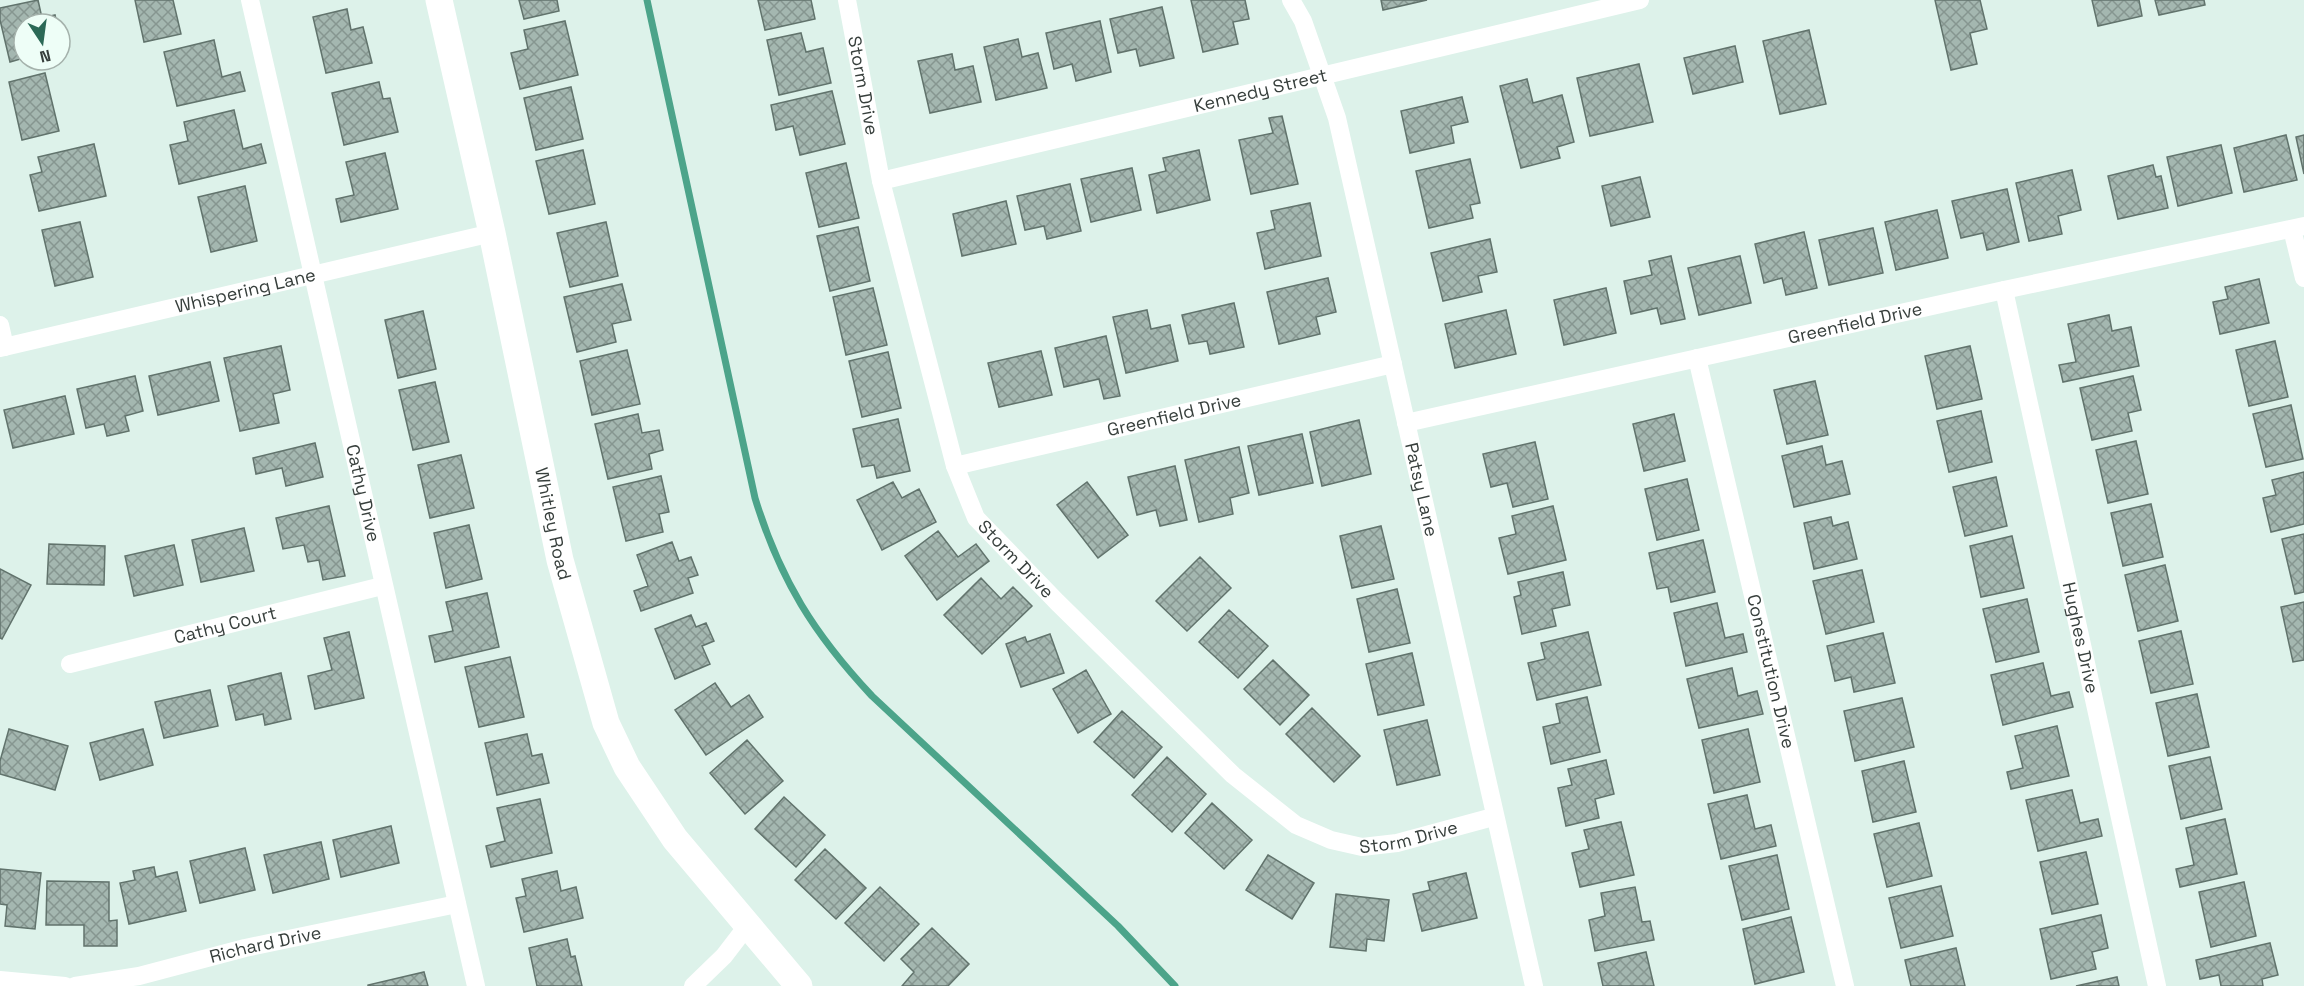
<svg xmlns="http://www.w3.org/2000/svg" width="2304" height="986" viewBox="0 0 2304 986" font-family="'Space Grotesk',sans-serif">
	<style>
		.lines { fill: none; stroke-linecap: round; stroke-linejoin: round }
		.stream { stroke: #4ca48a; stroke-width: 7 }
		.building { fill: url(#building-cross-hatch); stroke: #61736c; stroke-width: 1.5 }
		.street { stroke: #fff; stroke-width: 18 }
		.secondary { stroke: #fff; stroke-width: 27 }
		.labels { text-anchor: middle; stroke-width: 4.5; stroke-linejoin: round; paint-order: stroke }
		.street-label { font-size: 18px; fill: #373f3c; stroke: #eefef7 }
	</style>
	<defs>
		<pattern id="building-cross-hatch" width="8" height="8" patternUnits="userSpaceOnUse" patternTransform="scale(1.5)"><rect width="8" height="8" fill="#a4b7b0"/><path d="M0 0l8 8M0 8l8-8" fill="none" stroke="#869690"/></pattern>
	</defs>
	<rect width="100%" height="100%" fill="#ddf2ea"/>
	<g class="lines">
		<path class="stream" d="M647,0L755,498C780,580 814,634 872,696L1118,926L1175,986"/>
	</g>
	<path class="building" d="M38,0L42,18L55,15L57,24H24V58L10,62L0,20V8Z
		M135,0H173L181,34L144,42Z
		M519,0H557L559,11L524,19Z
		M758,0H811L815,19L765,30Z
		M1191,0H1245L1249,19L1233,22L1238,44L1203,52Z
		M1381,0H1427L1383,10Z
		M1935,0H1980L1987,29L1970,33L1977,64L1951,70Z
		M2092,0H2139L2142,16L2098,26Z
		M2155,0H2204L2205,5L2159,15Z
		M1162,7L1174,58L1140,66L1136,49L1118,53L1110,19Z
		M347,9L351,30L363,27L372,63L326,73L313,17Z
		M565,21L578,75L520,89L511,53L528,49L524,30Z
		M1100,21L1111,72L1076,81L1072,64L1054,69L1046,33Z
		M1809,30L1826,104L1780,114L1763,41Z
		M801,33L806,52L823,48L831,83L779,95L767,40Z
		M1018,39L1022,57L1038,53L1047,88L996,100L984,47Z
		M214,40L222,77L240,72L245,91L177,106L164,52Z
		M1735,46L1743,82L1693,94L1684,58Z
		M952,54L955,70L973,66L981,102L930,113L918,61Z
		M1639,64L1653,122L1590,136L1577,78Z
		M45,73L59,131L22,140L9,82Z
		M1527,79L1533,103L1562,95L1574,142L1557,147L1560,158L1521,168L1500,86Z
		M379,82L383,99L390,98L398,132L344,145L332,93Z
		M571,87L583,139L536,150L524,98Z
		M832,91L845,144L800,155L793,126L776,130L771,105Z
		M1462,97L1468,122L1451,126L1454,143L1410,153L1401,111Z
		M234,110L243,149L261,144L266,163L179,184L170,145L188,141L184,122Z
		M1282,116L1298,184L1251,194L1239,140L1273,133L1269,118Z
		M2286,135L2297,180L2244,192L2234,148Z
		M2304,135V174L2296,137Z
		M94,144L106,196L39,211L30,175L42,172L38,157Z
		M2221,145L2232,193L2178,206L2167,157Z
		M583,150L595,204L549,214L536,161Z
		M1199,150L1210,200L1157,213L1149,175L1166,171L1163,158Z
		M385,153L398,209L341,222L336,199L354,195L346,162Z
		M1470,159L1480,203L1470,205L1473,218L1429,228L1416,171Z
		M846,163L859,218L819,227L806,173Z
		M2153,165L2156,177L2161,176L2168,208L2118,219L2108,176Z
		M1132,168L1141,210L1091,222L1081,179Z
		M2072,170L2081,210L2058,216L2062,234L2029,241L2016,183Z
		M1640,177L1650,217L1611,226L1602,186Z
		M1070,184L1081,231L1047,239L1044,226L1025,230L1017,196Z
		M245,186L257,241L211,252L198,197Z
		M2007,189L2019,242L1987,250L1983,233L1961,238L1952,201Z
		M1006,201L1016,244L962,256L953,214Z
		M1310,203L1321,256L1265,269L1257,233L1275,229L1271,211Z
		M1937,210L1948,258L1896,270L1885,222Z
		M80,222L93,277L55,286L42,230Z
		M606,222L618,276L570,287L557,233Z
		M858,227L870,281L830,291L817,236Z
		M1873,228L1883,273L1829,285L1819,240Z
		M1804,232L1817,288L1786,295L1782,278L1764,283L1755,244Z
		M1490,239L1497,272L1478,276L1482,292L1443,301L1431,253Z
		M1671,256L1685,319L1661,324L1657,308L1631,314L1624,281L1652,275L1649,261Z
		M1740,256L1751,303L1699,315L1688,268Z
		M1328,278L1336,312L1316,317L1320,334L1279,344L1267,292Z
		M2259,279L2269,323L2220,334L2213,302L2228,299L2225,287Z
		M622,284L631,320L612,324L616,342L577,352L564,297Z
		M873,288L887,345L846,355L833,297Z
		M1606,288L1616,333L1564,345L1554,300Z
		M1234,303L1244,347L1210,354L1207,341L1189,344L1182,315Z
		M1147,310L1151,329L1170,325L1178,361L1126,373L1113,317Z
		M1506,310L1516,354L1455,368L1445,324Z
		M423,311L436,369L398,378L385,320Z
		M2109,315L2112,331L2131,327L2139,366L2063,382L2059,365L2076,362L2068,324Z
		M1106,336L1120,396L1104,399L1099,379L1064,387L1055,348Z
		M2275,341L2288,397L2249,406L2236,350Z
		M281,346L290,390L273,394L279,423L240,431L224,358Z
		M1970,346L1982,399L1937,409L1925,356Z
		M627,350L640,404L592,415L580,361Z
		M1041,351L1052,395L999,407L988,363Z
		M888,352L901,408L862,417L849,361Z
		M210,362L219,401L158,415L149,376Z
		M135,376L143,411L125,416L129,431L107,436L104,424L86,428L77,389Z
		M2133,376L2141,410L2128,413L2132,431L2092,440L2080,388Z
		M1815,381L1828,435L1787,444L1774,390Z
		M435,382L449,442L413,450L399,390Z
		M65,396L74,434L13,448L4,410Z
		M2291,405L2303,459L2266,467L2253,414Z
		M1981,411L1992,462L1949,472L1937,421Z
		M638,414L642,433L659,430L663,450L649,454L652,469L608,479L595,424Z
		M1674,414L1685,461L1644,471L1633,424Z
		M898,419L910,471L877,478L874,465L862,467L853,429Z
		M1359,420L1371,474L1322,486L1310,432Z
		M1302,434L1313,483L1259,495L1248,446Z
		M2136,441L2148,494L2108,503L2096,450Z
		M1535,442L1548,499L1513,507L1507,483L1491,487L1483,454Z
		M315,443L323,477L286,486L282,468L256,474L253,458Z
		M1822,446L1826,465L1842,461L1850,494L1794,507L1782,456Z
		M1239,447L1249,493L1230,498L1233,514L1199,522L1185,460Z
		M461,455L474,508L430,518L418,465Z
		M1175,466L1187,520L1160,526L1156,510L1137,515L1128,477Z
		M2304,472V524L2271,532L2263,498L2276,495L2272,480Z
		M661,476L669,512L659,514L663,532L626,541L613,487Z
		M1996,477L2007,526L1965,536L1953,487Z
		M1687,479L1699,530L1657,540L1645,489Z
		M893,482L902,498L919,489L936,522L882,550L857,500Z
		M1087,482L1128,535L1098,558L1057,505Z
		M2151,504L2163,557L2123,566L2111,513Z
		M329,506L345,576L323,580L319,560L308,562L304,545L283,549L276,518Z
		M1553,506L1566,560L1508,574L1499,538L1516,534L1512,516Z
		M1831,517L1833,526L1848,522L1857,559L1814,569L1804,523Z
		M469,525L482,579L446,588L434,533Z
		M1381,526L1394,579L1352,588L1340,536Z
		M244,528L254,571L201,582L192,540Z
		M938,531L958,557L976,544L989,561L937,600L905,556Z
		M2304,534V592L2295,594L2282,539Z
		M2012,536L2024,588L1981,597L1970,546Z
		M1703,540L1715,592L1671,602L1668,587L1657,589L1649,553Z
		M672,542L679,561L691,557L698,575L688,578L693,593L641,611L634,591L648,586L637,555Z
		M49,544L105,546L104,585L47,584Z
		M174,545L183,585L134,596L125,556Z
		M1200,557L1231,588L1187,631L1156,601Z
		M2165,565L2178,621L2138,631L2125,575Z
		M0,569L31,585L2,639L0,638Z
		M1862,570L1874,622L1826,634L1813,581Z
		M1563,572L1570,605L1552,609L1556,626L1522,634L1514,597L1521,595L1518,582Z
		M981,578L1001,599L1013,587L1032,606L982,654L944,615Z
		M1397,589L1410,643L1369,652L1357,599Z
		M487,593L499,647L435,662L429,636L453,631L446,602Z
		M2027,599L2039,652L1996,662L1983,609Z
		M2304,602V660L2293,662L2281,607Z
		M1717,603L1725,638L1743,634L1747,652L1686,666L1674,613Z
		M1229,610L1268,646L1238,678L1199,642Z
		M691,615L696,627L706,623L714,641L702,646L710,664L675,679L655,629Z
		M2181,631L2193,684L2151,693L2139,641Z
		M349,632L364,698L315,709L308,676L332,670L324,638Z
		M1588,632L1601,685L1537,700L1528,663L1545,659L1541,643Z
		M1883,633L1895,683L1854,692L1851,677L1835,681L1827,646Z
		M1050,634L1064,673L1021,687L1006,644L1025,637L1027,642Z
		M1412,653L1424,705L1378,715L1366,664Z
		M510,657L524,717L479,727L465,667Z
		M1273,660L1309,695L1280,725L1244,689Z
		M2043,663L2051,696L2069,692L2073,707L2003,725L1991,675Z
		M1732,668L1738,696L1757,691L1763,714L1699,728L1687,679Z
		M1086,670L1111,714L1078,733L1053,689Z
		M281,673L291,719L265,725L263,714L236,720L228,686Z
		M715,683L731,707L749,695L763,717L706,755L675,710Z
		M210,690L218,726L164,738L155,702Z
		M2197,694L2209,747L2168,756L2156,703Z
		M1587,697L1600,752L1551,764L1543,727L1560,723L1556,704Z
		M1902,698L1914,747L1855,761L1844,711Z
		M1312,708L1360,756L1334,782L1286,734Z
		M1122,711L1162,747L1134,778L1094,742Z
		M1427,720L1440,775L1397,785L1384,730Z
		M2057,726L2069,776L2011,789L2007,772L2023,768L2015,736Z
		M9,729L68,746L55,790L0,774V761Z
		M143,729L153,765L100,780L90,743Z
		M1748,729L1760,782L1714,793L1702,740Z
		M527,734L532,756L542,754L549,783L497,795L485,743Z
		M747,740L783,781L745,814L710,773Z
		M1167,757L1206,794L1172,832L1132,795Z
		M2210,757L2222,809L2181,819L2169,766Z
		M1606,760L1614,794L1595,799L1599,818L1566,826L1558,788L1572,785L1568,769Z
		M1904,761L1916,812L1873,822L1862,771Z
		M2072,790L2080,823L2098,819L2102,836L2038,851L2026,800Z
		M1747,795L1755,829L1771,825L1776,846L1721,859L1708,804Z
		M784,797L825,835L796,867L755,829Z
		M540,799L552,853L491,867L486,846L505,841L497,808Z
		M1212,803L1252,840L1224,869L1185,833Z
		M2225,819L2237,874L2180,887L2176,869L2194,865L2186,828Z
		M1621,822L1634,875L1580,887L1572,853L1589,849L1584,830Z
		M1919,823L1932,876L1887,887L1874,834Z
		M391,826L399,863L341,877L333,840Z
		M321,842L329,879L273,893L264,855Z
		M245,848L255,890L200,903L190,861Z
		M825,849L866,888L836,919L795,880Z
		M2086,852L2098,904L2052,914L2040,862Z
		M1268,855L1314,883L1292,919L1246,890Z
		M1777,855L1789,909L1742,920L1729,866Z
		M154,867L156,877L177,872L186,911L129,924L120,883L135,880L133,871Z
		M0,869L41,873L35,929L5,926L7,905L0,904Z
		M557,871L561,891L576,887L583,918L524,932L516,898L526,896L522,879Z
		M1466,873L1477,918L1422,931L1413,894L1430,890L1428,882Z
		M47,881L109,882V921L117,920V946H84V925H46Z
		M2244,882L2256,936L2211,947L2199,892Z
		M1941,886L1953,936L1901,948L1889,898Z
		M880,887L919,924L884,961L845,923Z
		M1635,887L1642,922L1650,921L1654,940L1595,951L1589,920L1605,916L1601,893Z
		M1336,894L1389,900L1384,941L1367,939L1366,951L1330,947Z
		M2101,915L2108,948L2092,952L2096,969L2051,979L2040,929Z
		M1791,917L1804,972L1755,984L1743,929Z
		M932,928L969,964L948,986H902L914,972L901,959Z
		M567,939L571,957L575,956L582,986H537L529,948Z
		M2270,943L2278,975L2262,979L2263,986H2221L2219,975L2200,979L2196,960Z
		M1956,948L1965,986H1911L1905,960Z
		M1646,952L1654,986H1603L1598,963Z
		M424,972L428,986H368V985Z
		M2117,977L2119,986H2076Z"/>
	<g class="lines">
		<g class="street">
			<path id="s1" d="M250,0L476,986"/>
			<path id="s2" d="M847,0L881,181L955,466L976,518L1057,602L1233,775L1296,825L1331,840L1362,847L1397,843L1493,817"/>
			<path id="s3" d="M1291,0L1303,21L1337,118L1534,986"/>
			<path id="s4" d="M881,181L1640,0"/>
			<path d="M2292,229L2304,278"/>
			<path id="s5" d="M2004,290L2157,986"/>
			<path d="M0,325L5,347"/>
			<path id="s6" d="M0,348L492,233"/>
			<path id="s7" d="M1697,358L1845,986"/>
			<path id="s8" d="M1406,423L2004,290L2304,226"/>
			<path id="s9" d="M955,466L1393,364"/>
			<path id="s10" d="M70,664L382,586"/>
			<path d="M0,980L65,986"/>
			<path id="s11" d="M75,986L139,976L245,948L457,904"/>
			<path d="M693,986L724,956L747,926"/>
		</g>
		<path class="secondary" id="s12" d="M439,0L492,233L560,560L606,723L627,767L675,839L799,986"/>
	</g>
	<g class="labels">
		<g class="street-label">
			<text dy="6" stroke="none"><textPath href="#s2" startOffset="87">Storm Drive</textPath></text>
			<text dy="6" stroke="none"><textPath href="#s4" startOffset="390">Kennedy Street</textPath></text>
			<text dy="6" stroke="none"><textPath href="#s6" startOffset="252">Whispering Lane</textPath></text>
			<text dy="6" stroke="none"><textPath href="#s8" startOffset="460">Greenfield Drive</textPath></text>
			<text dy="6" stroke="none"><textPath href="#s9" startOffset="225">Greenfield Drive</textPath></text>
			<text dy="6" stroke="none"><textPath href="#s3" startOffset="508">Patsy Lane</textPath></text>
			<text dy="6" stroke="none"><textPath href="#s1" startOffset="506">Cathy Drive</textPath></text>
			<text dy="6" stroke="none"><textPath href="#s12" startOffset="536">Whitley Road</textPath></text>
			<text dy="6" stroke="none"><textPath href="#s2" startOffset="592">Storm Drive</textPath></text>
			<text dy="6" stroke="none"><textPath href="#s10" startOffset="160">Cathy Court</textPath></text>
			<text dy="6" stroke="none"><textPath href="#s5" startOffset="356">Hughes Drive</textPath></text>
			<text dy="6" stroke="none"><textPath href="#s7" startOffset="322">Constitution Drive</textPath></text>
			<text dy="6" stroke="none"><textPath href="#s2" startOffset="1096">Storm Drive</textPath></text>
			<text dy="6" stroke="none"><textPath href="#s11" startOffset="195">Richard Drive</textPath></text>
		</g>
	</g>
	<g transform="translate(42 42) rotate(167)"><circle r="28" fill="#eefef7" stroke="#a5b2ac" stroke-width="1.5"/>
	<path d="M0-4.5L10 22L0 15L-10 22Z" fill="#2b6956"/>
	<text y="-9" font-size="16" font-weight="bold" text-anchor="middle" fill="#373f3c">N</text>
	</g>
</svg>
